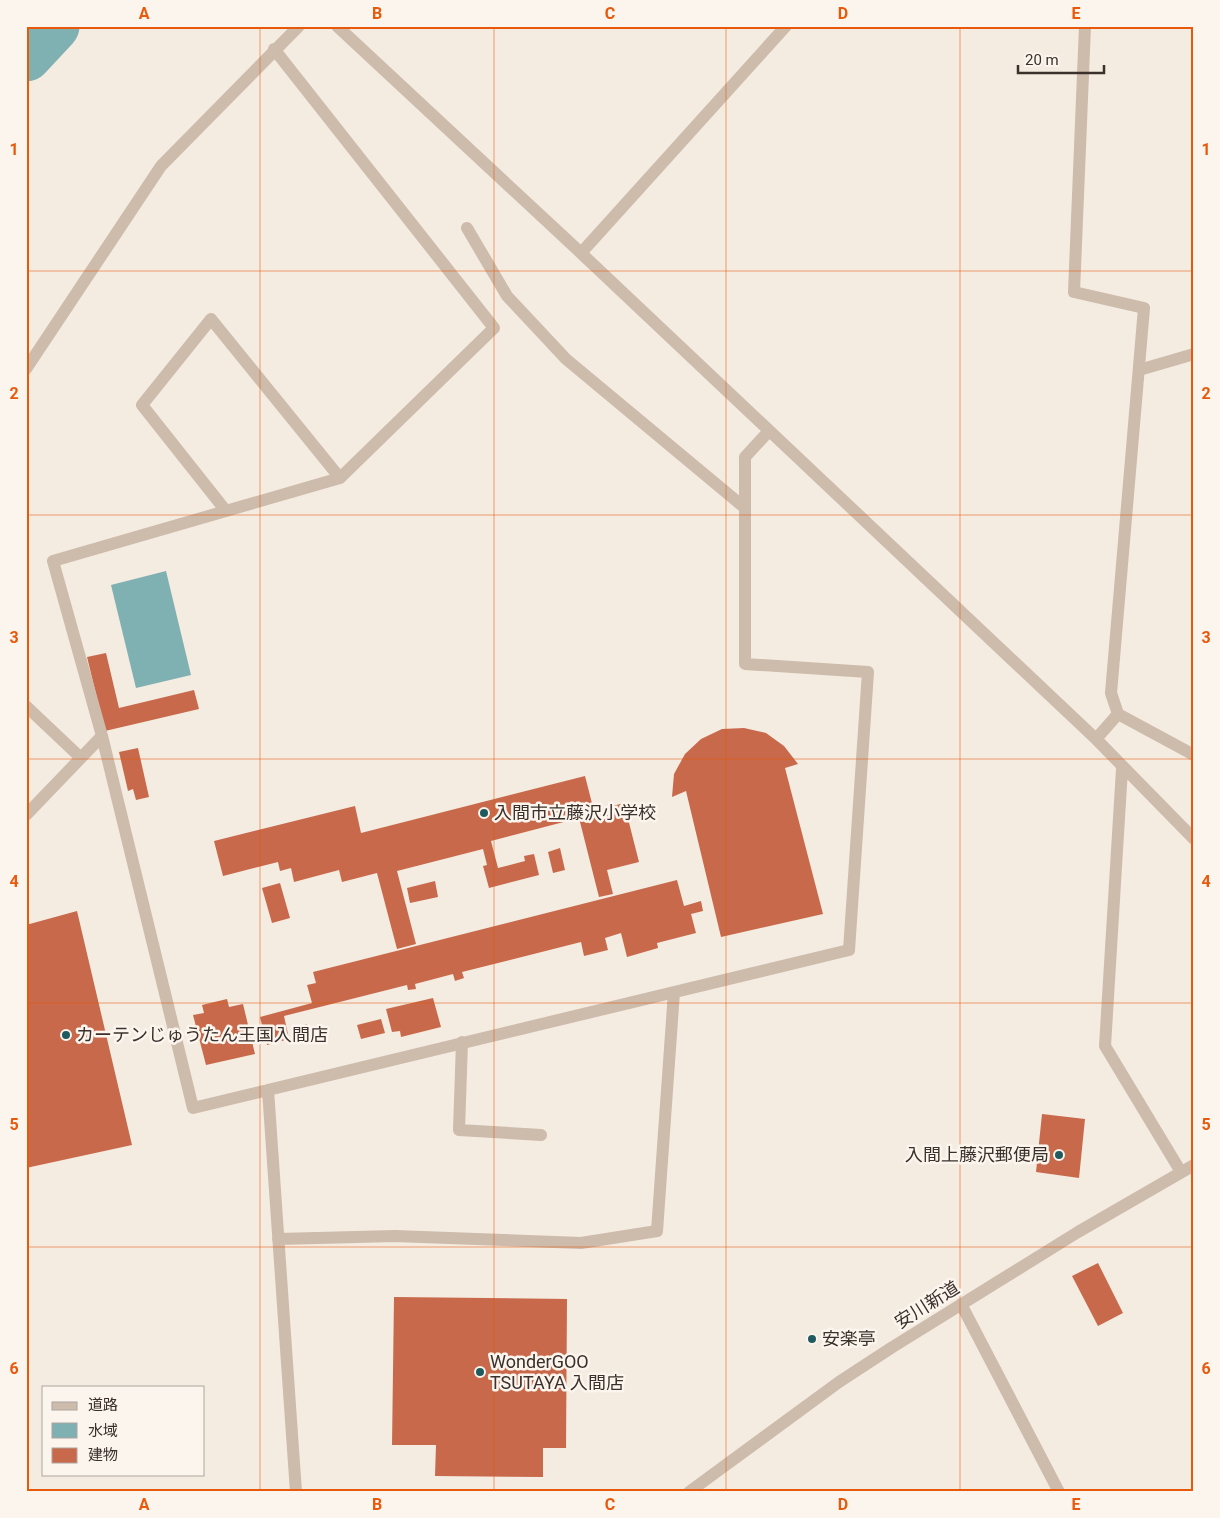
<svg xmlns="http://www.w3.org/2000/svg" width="1220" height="1518" viewBox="0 0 1220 1518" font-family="Roboto,'Noto Sans JP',sans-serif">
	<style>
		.water { fill: #7fb0b2 }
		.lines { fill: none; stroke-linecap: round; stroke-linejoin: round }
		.river { stroke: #7fb0b2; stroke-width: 51 }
		.building { fill: #c8694b }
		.minor { stroke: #cdbbac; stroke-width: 12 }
		.grid { fill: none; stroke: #e8590c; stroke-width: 1; stroke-opacity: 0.55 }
		.poi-dot { fill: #1f5a5e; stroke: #fbf5ee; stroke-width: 2 }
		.labels { text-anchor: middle; stroke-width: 5; stroke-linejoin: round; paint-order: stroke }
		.poi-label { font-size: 18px; fill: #3b302b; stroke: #fbf5ee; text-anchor: start }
		.street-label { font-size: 18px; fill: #3b302b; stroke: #fbf5ee }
		.neatline { fill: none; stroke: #e8590c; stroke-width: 2 }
		.grid-label { font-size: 16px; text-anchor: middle; font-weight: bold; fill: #e8590c }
	</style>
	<rect width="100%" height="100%" fill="#f4ebe1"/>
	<path class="water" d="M166,571L191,675L136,688L111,585Z"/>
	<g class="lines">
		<path class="river" d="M26,56L54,26"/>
	</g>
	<path class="building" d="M106,653L119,708L194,690L199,709L105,731L87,657Z
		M744,728L766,733L784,746L798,764L785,768L823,914L721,937L686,791L672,797L674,774L685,754L701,739L722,729Z
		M138,748L149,797L136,800L133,789L128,791L119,752Z
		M585,776L594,811L624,803L639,862L607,870L613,894L599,897L579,818L491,841L498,868L525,861L524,856L534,854L539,875L489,888L483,866L487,865L483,849L397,871L416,944L397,949L377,873L342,882L339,870L294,882L291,868L280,871L278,862L223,876L214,841L355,806L361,833Z
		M560,848L565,870L553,873L548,852Z
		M677,880L684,906L701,901L703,911L691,914L696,933L657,943L658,948L627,957L621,933L605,938L608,950L584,956L581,942L462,972L464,978L455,981L453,974L415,984L416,989L408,990L407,985L284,1016L289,1039L267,1045L260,1017L312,1003L307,985L316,983L313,972Z
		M435,881L438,897L410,903L407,888Z
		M280,883L290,918L272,923L262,888Z
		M77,911L132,1145L26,1168V925Z
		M433,998L441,1027L401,1037L400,1031L392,1032L386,1009Z
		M227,999L229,1007L243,1004L255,1054L206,1065L193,1015L204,1013L202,1005Z
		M381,1019L385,1033L361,1039L357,1025Z
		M307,1024L311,1038L299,1041L295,1028Z
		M1042,1114L1085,1119L1079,1178L1036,1172Z
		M1098,1263L1123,1313L1098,1326L1072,1276Z
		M394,1297L567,1299L566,1448H543V1477L435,1476L436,1445H392Z"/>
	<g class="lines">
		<path class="minor" d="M337,26L581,253L1096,739L1194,839
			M1085,26L1074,292L1144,308L1111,693L1118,714
			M274,49L494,328L340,478L53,561L102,736L193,1108L849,950L868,672L745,664V508L566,359L507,296L467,228
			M581,253L786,26
			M26,369L161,166L299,26
			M1139,370L1194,354
			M745,508V457L769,431
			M226,511L142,405L211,319L340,478
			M26,706L81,758
			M1096,739L1118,714L1194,755
			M1122,769L1105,1046L1181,1172
			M26,815L102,736
			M462,1042L459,1130L541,1135
			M268,1090L296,1492
			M278,1239L395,1236L581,1243L657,1231L674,992
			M961,1304L1059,1492
			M689,1492L839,1382L891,1348L1078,1232L1194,1165"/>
	</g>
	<path class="grid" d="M260,26V1492M494,26V1492M726,26V1492M960,26V1492M26,271H1194M26,515H1194M26,759H1194M26,1003H1194M26,1247H1194"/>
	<g class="poi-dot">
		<circle cx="484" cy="813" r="5"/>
		<circle cx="66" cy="1035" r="5"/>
		<circle cx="1059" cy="1155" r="5"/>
		<circle cx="812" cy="1339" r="5"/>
		<circle cx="480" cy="1372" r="5"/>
	</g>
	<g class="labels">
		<g class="poi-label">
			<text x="494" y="819">入間市立藤沢小学校</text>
			<text x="76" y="1041">カーテンじゅうたん王国入間店</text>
			<text x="1049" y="1161" text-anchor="end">入間上藤沢郵便局</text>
			<text x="822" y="1345">安楽亭</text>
			<text x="490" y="1368">WonderGOO<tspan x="490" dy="21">TSUTAYA 入間店</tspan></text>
		</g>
		<g class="street-label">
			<text transform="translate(927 1305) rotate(-32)" y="6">安川新道</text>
		</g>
	</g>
	<rect width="1220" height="1518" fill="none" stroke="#fbf5ee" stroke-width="55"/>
	<rect x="42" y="1386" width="162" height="90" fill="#fbf5ee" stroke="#aea6a0"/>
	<rect x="52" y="1402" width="25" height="8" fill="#cdbbac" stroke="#aea6a0"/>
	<text x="88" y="1410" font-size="15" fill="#3b302b">道路</text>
	<rect x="52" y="1423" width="25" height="15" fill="#7fb0b2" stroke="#aea6a0"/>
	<text x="88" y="1436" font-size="15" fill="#3b302b">水域</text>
	<rect x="52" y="1448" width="25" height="15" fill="#c8694b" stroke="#aea6a0"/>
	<text x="88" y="1460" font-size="15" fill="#3b302b">建物</text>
	<path d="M1018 65v8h86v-8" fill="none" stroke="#3b302b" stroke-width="2.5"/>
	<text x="1025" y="65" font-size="15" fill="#3b302b" stroke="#fbf5ee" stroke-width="4" paint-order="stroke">20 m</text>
	<rect x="28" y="28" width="1164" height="1462" class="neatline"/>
	<g class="grid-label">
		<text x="144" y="19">A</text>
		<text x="377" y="19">B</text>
		<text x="610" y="19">C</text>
		<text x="843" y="19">D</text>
		<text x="1076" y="19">E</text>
		<text x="14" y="155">1</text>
		<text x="1206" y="155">1</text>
		<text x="14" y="399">2</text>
		<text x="1206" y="399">2</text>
		<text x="14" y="643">3</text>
		<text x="1206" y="643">3</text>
		<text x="14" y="887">4</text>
		<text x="1206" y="887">4</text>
		<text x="14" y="1130">5</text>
		<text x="1206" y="1130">5</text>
		<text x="14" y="1374">6</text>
		<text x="1206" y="1374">6</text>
		<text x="144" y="1510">A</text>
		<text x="377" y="1510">B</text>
		<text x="610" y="1510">C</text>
		<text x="843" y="1510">D</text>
		<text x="1076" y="1510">E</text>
	</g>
</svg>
